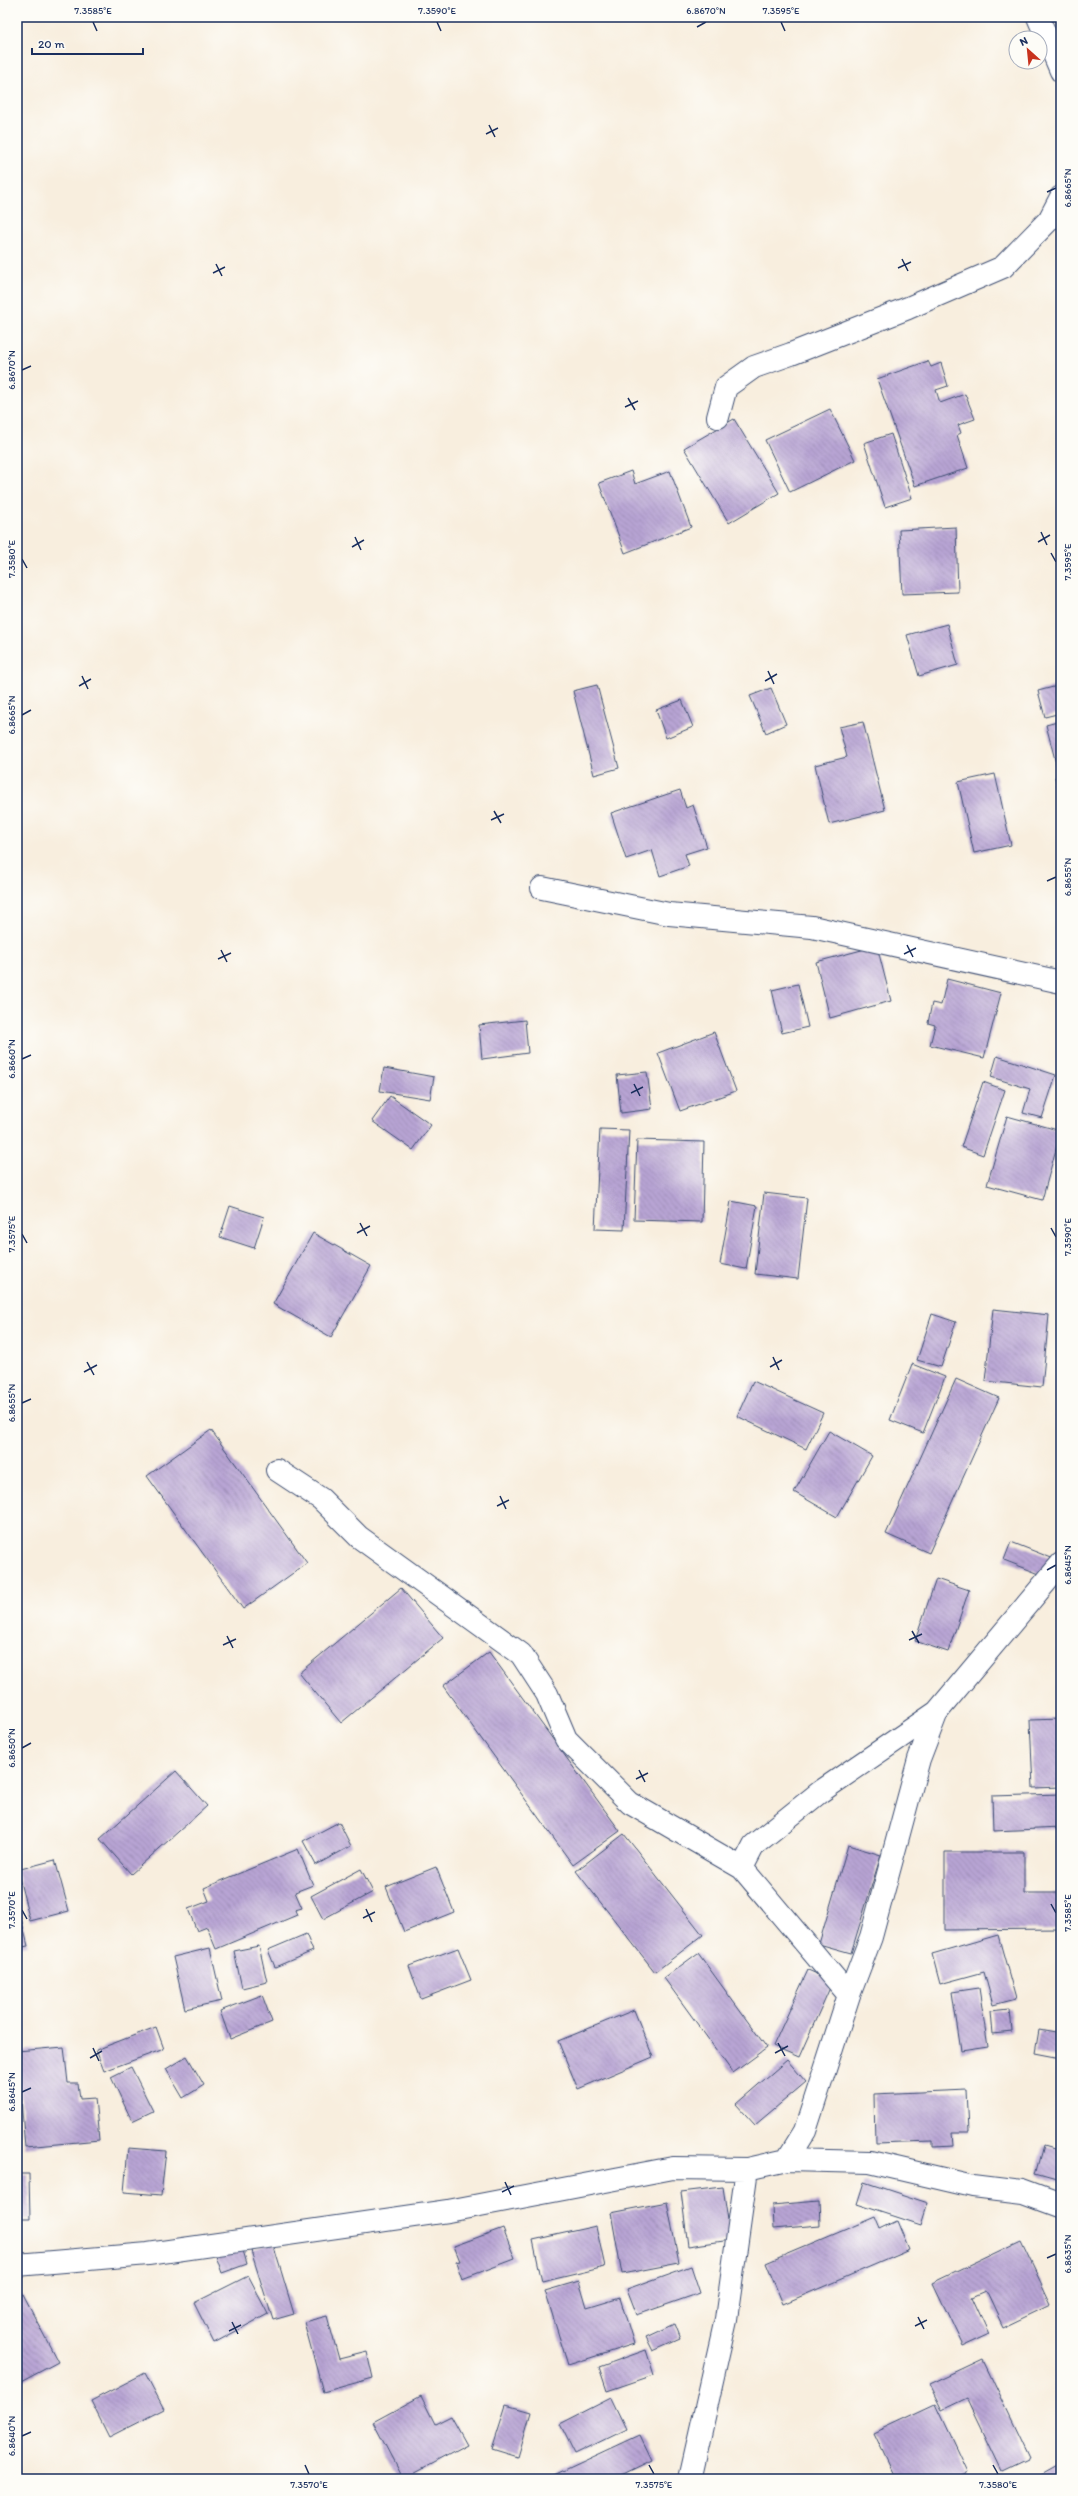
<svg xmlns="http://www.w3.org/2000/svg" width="1078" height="2496" viewBox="0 0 1078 2496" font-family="Itim,sans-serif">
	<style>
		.building { fill: url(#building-back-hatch) }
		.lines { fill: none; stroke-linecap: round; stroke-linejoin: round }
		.minor-casing { stroke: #3c4c71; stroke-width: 24 }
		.minor { stroke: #fff; stroke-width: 22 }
		.ticks { fill: none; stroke: #1b2f5e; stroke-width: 1.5 }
		.neatline { fill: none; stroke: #1b2f5e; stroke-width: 1.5 }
		.ticks-label { font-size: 10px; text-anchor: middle; fill: #1b2f5e }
	</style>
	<defs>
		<pattern id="building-back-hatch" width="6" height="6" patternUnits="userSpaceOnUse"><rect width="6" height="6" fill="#b8a4d4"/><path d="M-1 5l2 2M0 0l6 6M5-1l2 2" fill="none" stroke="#9586af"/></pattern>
	</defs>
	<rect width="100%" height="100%" fill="#fdfcf7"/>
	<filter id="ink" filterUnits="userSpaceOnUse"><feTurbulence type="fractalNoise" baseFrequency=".025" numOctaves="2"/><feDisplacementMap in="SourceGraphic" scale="8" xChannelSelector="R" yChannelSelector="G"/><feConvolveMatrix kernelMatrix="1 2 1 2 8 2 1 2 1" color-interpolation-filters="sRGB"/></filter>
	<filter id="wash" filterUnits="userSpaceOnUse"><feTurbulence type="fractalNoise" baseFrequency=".012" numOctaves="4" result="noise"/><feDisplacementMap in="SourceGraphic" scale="16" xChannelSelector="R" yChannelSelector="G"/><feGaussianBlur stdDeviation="0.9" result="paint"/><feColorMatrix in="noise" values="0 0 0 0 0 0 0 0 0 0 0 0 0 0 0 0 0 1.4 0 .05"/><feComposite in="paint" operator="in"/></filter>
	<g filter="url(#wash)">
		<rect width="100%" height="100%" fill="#f8eede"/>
		<g id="blocks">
			<path class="building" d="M928,361L931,367L941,363L948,386L936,390L940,403L965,394L975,419L958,425L961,433L957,435L968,468L915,486L877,379Z
				M830,409L855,460L790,492L765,440Z
				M734,419L779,493L729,523L684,448Z
				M891,434L912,498L885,507L864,443Z
				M631,471L635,484L670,471L691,527L625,553L599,483Z
				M956,527L958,592L902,594L899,530Z
				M947,624L958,665L919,676L907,635Z
				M597,685L619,768L594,775L573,691Z
				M1061,685V713L1045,717L1038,691Z
				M771,688L786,724L766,733L750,696Z
				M682,700L693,727L666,738L656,710Z
				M1061,721V770L1058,771L1046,725Z
				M863,722L885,810L829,824L815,765L847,757L839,727Z
				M995,774L1011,845L974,853L958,782Z
				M1061,775V800H1060L1055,777Z
				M680,790L686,808L693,805L707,847L685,854L689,866L660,876L652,850L626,859L611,813Z
				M877,946L891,1001L830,1018L816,962Z
				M947,979L1001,993L984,1058L930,1045L935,1025L928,1023L932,1003L941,1005Z
				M798,984L808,1027L782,1033L772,990Z
				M525,1020L528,1053L482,1059L479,1025Z
				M714,1032L736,1091L680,1111L658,1053Z
				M997,1056L1056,1075L1042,1118L1023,1113L1030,1089L991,1077Z
				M384,1068L434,1077L430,1099L380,1091Z
				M647,1072L652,1109L621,1113L617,1075Z
				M983,1082L1005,1090L983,1155L961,1147Z
				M390,1096L431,1125L413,1150L372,1121Z
				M1007,1116L1061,1131L1042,1200L987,1185Z
				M600,1129L629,1130L624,1230L595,1229Z
				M637,1140L704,1142L702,1222L634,1220Z
				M764,1193L807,1198L798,1279L755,1274Z
				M731,1201L757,1206L746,1269L720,1264Z
				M230,1206L264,1217L254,1248L220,1237Z
				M313,1233L371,1266L331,1337L273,1304Z
				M993,1309L1049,1315L1042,1387L985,1381Z
				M932,1314L956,1322L941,1367L917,1360Z
				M912,1364L945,1377L923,1433L890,1420Z
				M956,1379L999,1398L929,1553L886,1534Z
				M753,1381L823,1413L806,1449L737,1416Z
				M211,1430L307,1563L243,1609L147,1476Z
				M829,1431L872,1456L837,1517L794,1492Z
				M1011,1542L1054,1559L1047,1577L1004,1560Z
				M936,1579L969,1590L948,1652L915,1641Z
				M401,1588L443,1638L341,1723L299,1673Z
				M489,1652L620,1831L573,1865L443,1686Z
				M1061,1719V1787L1033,1788L1030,1720Z
				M176,1771L207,1806L131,1874L100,1839Z
				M1061,1794V1828L993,1831L992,1796Z
				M339,1822L351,1846L316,1865L303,1841Z
				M624,1834L703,1935L655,1972L576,1871Z
				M848,1845L881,1855L851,1953L819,1944Z
				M298,1849L313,1885L295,1892L302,1908L295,1910L297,1915L216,1949L207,1927L197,1931L188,1909L209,1901L204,1888Z
				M945,1852H1024V1893H1061V1929L945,1930Z
				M55,1860L69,1911L30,1921L17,1870Z
				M436,1867L454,1912L404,1932L386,1887Z
				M361,1869L373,1892L323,1919L311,1896Z
				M17,1902L28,1946L17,1948Z
				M306,1934L313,1951L275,1967L268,1950Z
				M998,1935L1016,1999L993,2005L984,1972L940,1984L932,1954Z
				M259,1946L267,1982L242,1988L234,1951Z
				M210,1948L222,2001L185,2009L173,1957Z
				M458,1948L471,1980L421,1999L409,1966Z
				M698,1953L767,2048L733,2073L664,1978Z
				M808,1970L833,1981L799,2057L773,2046Z
				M979,1988L988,2047L961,2051L952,1992Z
				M262,1995L272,2022L230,2039L220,2011Z
				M1010,2009L1012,2032L993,2034L991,2011Z
				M634,2010L653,2057L578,2089L558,2041Z
				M156,2027L164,2049L104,2071L96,2050Z
				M1039,2030L1061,2034V2058L1035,2053Z
				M64,2047L68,2083H78L80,2099L95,2098L99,2140L25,2147L17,2051Z
				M187,2056L204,2085L183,2098L166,2069Z
				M787,2060L806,2082L755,2125L736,2104Z
				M131,2067L153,2111L132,2121L111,2077Z
				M967,2090L969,2132H952L953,2146L933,2147V2141L875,2143L874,2094Z
				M1044,2145L1061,2150V2182L1036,2175Z
				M128,2148L166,2151L161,2195L124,2192Z
				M17,2174H29L30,2219H17Z
				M864,2182L928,2203L921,2225L857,2204Z
				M723,2187L731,2240L688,2246L681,2192Z
				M819,2201L820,2225L773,2229L772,2205Z
				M667,2202L679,2263L622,2274L611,2213Z
				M875,2217L880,2229L897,2221L909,2250L783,2304L766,2263Z
				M596,2226L605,2267L542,2282L533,2240Z
				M503,2228L515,2259L462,2279L456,2262L460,2261L454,2246Z
				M1021,2241L1051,2304L1003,2327L986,2291L972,2297L989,2334L963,2346L933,2283Z
				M273,2244L294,2314L273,2320L251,2251Z
				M242,2247L247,2264L222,2273L216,2256Z
				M691,2266L700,2293L637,2315L627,2289Z
				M248,2276L268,2314L214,2343L194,2303Z
				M579,2281L587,2308L620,2298L634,2344L568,2365L545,2291Z
				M23,2295L58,2362L17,2384V2298Z
				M327,2316L339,2359L367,2352L373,2378L323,2392L304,2322Z
				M674,2324L680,2339L653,2351L646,2337Z
				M646,2350L654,2375L607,2391L599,2367Z
				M982,2359L1029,2458L1002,2471L967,2398L942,2410L929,2384Z
				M145,2373L164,2409L109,2437L91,2401Z
				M421,2396L435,2424L451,2416L467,2445L403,2479L373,2422Z
				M611,2398L626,2429L575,2454L560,2424Z
				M936,2404L968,2472L953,2479H896L874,2433Z
				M506,2405L531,2412L518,2457L492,2449Z
				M640,2435L652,2460L613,2479H556L554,2475Z
				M1061,2463V2479H1038L1036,2477Z"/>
		</g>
	</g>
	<g filter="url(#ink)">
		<use href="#blocks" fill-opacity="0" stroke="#3c4c71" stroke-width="1"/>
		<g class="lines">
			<defs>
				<path id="minor" d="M1038,17L1061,71
					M718,417L726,387L754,367L791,354L908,308L1003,267L1049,220L1061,197
					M542,888L669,914L812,927L1061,982
					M277,1470L321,1499L359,1537L521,1654L547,1694L566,1739L630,1803L742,1868
					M849,1995L742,1868L754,1845L820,1792L937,1712
					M787,2160L870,2162L973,2186L1023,2192L1061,2206
					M17,2265L148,2254L448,2211L673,2168L747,2169L787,2160L805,2131L849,1995L871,1937L919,1759L937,1712L1061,1564
					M690,2479L726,2319L747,2169"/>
			</defs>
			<use href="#minor" class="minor-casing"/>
			<use href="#minor" class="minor"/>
		</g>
	</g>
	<path class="ticks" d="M93,22L97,31M437,22L441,31M781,22L785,31M697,27L706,22M489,125L495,137M486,134L498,128M1047,192L1056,188M902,259L908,271M216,264L222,276M898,268L911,262M213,273L225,267M22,370L31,366M628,398L635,410M625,407L638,401M1041,532L1047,545M355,537L361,550M1038,542L1050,535M352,547L364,540M1051,553L1056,562M22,559L27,568M768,671L774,684M82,676L88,689M765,681L777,674M79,686L91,679M22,715L31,710M494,811L501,823M491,820L504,814M1047,881L1056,877M907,945L913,957M221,950L227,962M904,954L916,948M218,959L231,953M22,1059L31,1055M634,1084L640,1096M631,1093L643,1087M360,1223L367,1236M1051,1228L1056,1237M357,1233L370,1226M22,1234L27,1243M773,1357L779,1370M87,1362L94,1375M770,1367L782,1360M84,1372L97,1365M22,1403L31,1399M500,1496L506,1509M497,1506L509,1500M1047,1570L1056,1565M912,1631L919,1643M227,1636L233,1648M909,1640L922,1634M223,1645L236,1639M22,1748L31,1743M639,1770L645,1782M636,1779L648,1773M1051,1904L1056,1913M366,1909L372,1922M22,1910L27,1919M363,1918L375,1912M778,2043L785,2056M93,2048L99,2061M775,2053L788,2046M90,2058L102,2051M22,2092L31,2088M505,2182L511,2195M502,2192L514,2186M1047,2258L1056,2254M918,2317L924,2329M232,2322L238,2334M915,2326L927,2320M229,2331L241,2325M22,2436L31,2432M305,2465L309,2474M649,2465L654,2474M993,2465L998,2474"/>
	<rect width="1078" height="2496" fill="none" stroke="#fdfcf7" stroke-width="44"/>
	<g transform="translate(1028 50) rotate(333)"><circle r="19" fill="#fdfcf7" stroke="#a3aaba"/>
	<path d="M0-3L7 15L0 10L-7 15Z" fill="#c8321e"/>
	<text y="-6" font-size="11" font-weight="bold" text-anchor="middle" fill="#1b2f5e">N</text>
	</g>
	<path d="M32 48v6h111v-6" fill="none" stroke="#1b2f5e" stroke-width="2"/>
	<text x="38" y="48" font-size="12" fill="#1b2f5e" stroke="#fdfcf7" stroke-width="3" paint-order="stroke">20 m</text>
	<rect x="22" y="22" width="1034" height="2452" class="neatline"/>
	<g class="ticks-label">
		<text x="93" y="14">7.3585°E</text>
		<text x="437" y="14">7.3590°E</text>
		<text x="706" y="14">6.8670°N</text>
		<text x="781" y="14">7.3595°E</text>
		<text transform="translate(1067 188) rotate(-90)" y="4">6.8665°N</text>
		<text transform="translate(11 370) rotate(-90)" y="4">6.8670°N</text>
		<text transform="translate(11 559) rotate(-90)" y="4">7.3580°E</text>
		<text transform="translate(1067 562) rotate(-90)" y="4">7.3595°E</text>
		<text transform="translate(11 715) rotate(-90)" y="4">6.8665°N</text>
		<text transform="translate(1067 877) rotate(-90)" y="4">6.8655°N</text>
		<text transform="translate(11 1059) rotate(-90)" y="4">6.8660°N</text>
		<text transform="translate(11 1234) rotate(-90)" y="4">7.3575°E</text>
		<text transform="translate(1067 1237) rotate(-90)" y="4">7.3590°E</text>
		<text transform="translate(11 1403) rotate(-90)" y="4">6.8655°N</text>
		<text transform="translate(1067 1565) rotate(-90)" y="4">6.8645°N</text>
		<text transform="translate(11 1748) rotate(-90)" y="4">6.8650°N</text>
		<text transform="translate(11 1910) rotate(-90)" y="4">7.3570°E</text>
		<text transform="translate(1067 1913) rotate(-90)" y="4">7.3585°E</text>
		<text transform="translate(11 2092) rotate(-90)" y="4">6.8645°N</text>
		<text transform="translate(1067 2254) rotate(-90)" y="4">6.8635°N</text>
		<text transform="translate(11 2436) rotate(-90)" y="4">6.8640°N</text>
		<text x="309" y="2488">7.3570°E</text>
		<text x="654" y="2488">7.3575°E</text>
		<text x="998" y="2488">7.3580°E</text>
	</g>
</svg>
